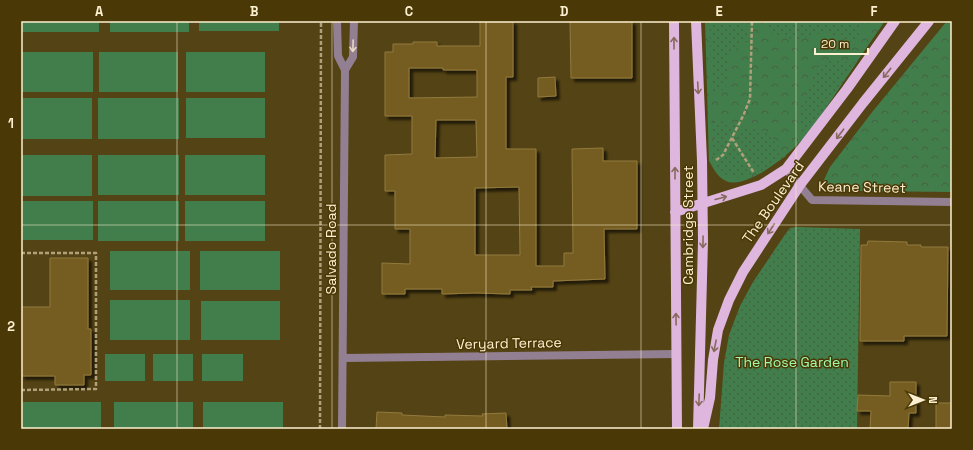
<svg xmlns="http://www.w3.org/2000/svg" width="973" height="450" viewBox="0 0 973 450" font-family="'Space Grotesk',sans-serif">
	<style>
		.grass { fill: #427e4b }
		.park { fill: url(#park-crowns) }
		.garden { fill: url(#garden-dots) }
		.building { fill: #755d20; stroke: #927a3e; fill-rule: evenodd; filter: url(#shadow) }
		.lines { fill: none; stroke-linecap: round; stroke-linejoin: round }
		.path { stroke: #b0a17b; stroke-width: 2.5; stroke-dasharray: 4 2; stroke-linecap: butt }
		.street { stroke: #937f92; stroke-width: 8 }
		.primary { stroke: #dfb6de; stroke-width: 10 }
		.oneway { stroke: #866a5c }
		.oneway2 { stroke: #e8d9c4 }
		.grid { fill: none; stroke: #fdf0d1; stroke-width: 1; stroke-opacity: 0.55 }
		.labels { text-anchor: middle; stroke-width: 3; stroke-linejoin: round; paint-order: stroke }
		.street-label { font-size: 14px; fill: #fdf0d1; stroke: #4a3806 }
		.park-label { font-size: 14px; fill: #a0fcac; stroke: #4a3806 }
		.neatline { fill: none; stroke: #fdf0d1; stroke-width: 1.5 }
		.grid-label { font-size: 13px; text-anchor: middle; font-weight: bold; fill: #fdf0d1 }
	</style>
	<defs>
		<pattern id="park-crowns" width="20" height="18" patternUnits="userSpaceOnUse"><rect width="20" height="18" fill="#427e4b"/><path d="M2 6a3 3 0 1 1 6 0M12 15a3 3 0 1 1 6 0" fill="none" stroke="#476345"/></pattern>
		<pattern id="garden-dots" width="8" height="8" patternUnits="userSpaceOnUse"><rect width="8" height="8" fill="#427e4b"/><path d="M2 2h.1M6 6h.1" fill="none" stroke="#476345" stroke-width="1.8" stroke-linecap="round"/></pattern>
		<filter id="shadow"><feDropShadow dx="3.5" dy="3.5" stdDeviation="1" flood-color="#0009"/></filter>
	</defs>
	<rect width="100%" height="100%" fill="#544314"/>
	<path class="grass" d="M21,21H99V32H21Z
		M110,21H189V32H110Z
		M199,21H279V31H199Z
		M21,52H93V92H21Z
		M99,52H178V92H99Z
		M186,52H265V92H186Z
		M21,98H92V139H21Z
		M98,98H179V139H98Z
		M186,98H265V138H186Z
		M21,155H92V196H21Z
		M98,155H179V195H98Z
		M185,155H265V195H185Z
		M21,201H93V240H21Z
		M98,201H179V241H98Z
		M185,201H265V241H185Z
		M110,251H190V290H110Z
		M200,251H280V290H200Z
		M110,300H190V340H110Z
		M201,301H280V340H201Z
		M105,354H145V381H105Z
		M153,354H193V381H153Z
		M202,354H243V381H202Z
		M22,402H101V429H22Z
		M114,402H193V429H114Z
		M203,402H283V429H203Z"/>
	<path class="park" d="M705,21H885C867,47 849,73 832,99C824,111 816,123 807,134C795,150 747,191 726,181C717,177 714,169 709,161Z
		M947,21H952V192L860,191L833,188L823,182L830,167L873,111Z"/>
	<path class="garden" d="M709,21H730L750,28L749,40L730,53L727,84L724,89L712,97Z
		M762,21H860L862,23L860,37L854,42H850L825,32L798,40L781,37L773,33Z
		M828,61L857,62L807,135L799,121V111L817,66Z
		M713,119L736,125L722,153L717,158H713Z
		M740,126L767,132L786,156L761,173L756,171L737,140L736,134Z
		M736,145L751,174C736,181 725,179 716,165L725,157L730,146Z
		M797,227L860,229L857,429H719L724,363L729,335L740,306L753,282L786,233L790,228Z"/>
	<path class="building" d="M480,21H513V77H506V149H536V266H564V253H573L572,149L603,148V161H637V229H604L605,279L553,281V287H531L532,290H510V294L475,293L442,294V289H405V294H382V263L410,264V229H395V191H385V155L412,154V116H385V52H393V44H413V42H437V46H480ZM409,68H443V70H477V97L409,98ZM436,120H476L477,157L435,158ZM519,187L520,255H475V188Z
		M570,21H632V78H571Z
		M555,77L556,96L538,97V78Z
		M868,241L907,242V245H921V247H948L947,336H904V341H860L861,245H867Z
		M50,258H88V329H91V375H84V385H55V376H21V307H50Z
		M890,382H916V413H909L908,429H870L871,411H857L858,395L890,396Z
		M936,403H952V429H936Z
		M377,412L402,413V415L445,417V415L483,416L482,414L506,413L507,429H376Z"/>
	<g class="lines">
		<path class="path" d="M732,138L754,173
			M716,160L723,155L743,116L750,99L752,21
			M21,253H96V389L21,390
			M320,429L321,21"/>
		<path class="street" d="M337,21L338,56L345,70L342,429
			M345,70L353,57L354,21
			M786,169L812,200L952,202
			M343,358L676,354"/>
		<path class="primary" d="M674,21L677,429
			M696,21L702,161L703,241L698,429
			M675,212L761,185L786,169L847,89L895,21
			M703,429L710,398L713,360L718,330L729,300L743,272L800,185L863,103L929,21"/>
	</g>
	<defs><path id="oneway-shaft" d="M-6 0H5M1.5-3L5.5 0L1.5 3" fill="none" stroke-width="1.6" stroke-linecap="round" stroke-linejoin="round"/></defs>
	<g class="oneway">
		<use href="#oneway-shaft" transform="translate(674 43) rotate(-90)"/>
		<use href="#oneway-shaft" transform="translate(887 73) rotate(129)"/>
		<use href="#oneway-shaft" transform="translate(698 88) rotate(87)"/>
		<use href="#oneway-shaft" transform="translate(840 134) rotate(127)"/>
		<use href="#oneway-shaft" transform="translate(675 173) rotate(-90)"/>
		<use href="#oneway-shaft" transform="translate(721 198) rotate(-15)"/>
		<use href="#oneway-shaft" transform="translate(771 229) rotate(123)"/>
		<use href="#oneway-shaft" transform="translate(703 242) rotate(91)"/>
		<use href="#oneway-shaft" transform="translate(676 319) rotate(-91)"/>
		<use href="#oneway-shaft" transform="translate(715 346) rotate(101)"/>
		<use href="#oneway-shaft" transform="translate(699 400) rotate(92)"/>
	</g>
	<use class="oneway2" href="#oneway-shaft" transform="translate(353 46) rotate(92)"/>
	<path class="grid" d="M177,21V429M332,21V429M486,21V429M641,21V429M796,21V429M21,225H952"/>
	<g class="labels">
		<g class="street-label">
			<text transform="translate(862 187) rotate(1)" y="5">Keane Street</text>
			<text transform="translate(773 202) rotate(-55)" y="5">The Boulevard</text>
			<text transform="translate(688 225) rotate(-90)" y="5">Cambridge Street</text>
			<text transform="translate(331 249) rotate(-90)" y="5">Salvado Road</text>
			<text transform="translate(509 343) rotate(-1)" y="5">Veryard Terrace</text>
		</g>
		<g class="park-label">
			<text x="792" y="367">The Rose Garden</text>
		</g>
	</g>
	<rect width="973" height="450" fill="none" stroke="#4a3806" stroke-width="44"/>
	<g transform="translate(923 400) rotate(90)" stroke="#4a3806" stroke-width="3" paint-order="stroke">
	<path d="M0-3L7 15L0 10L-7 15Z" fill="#fdf0d1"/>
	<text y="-6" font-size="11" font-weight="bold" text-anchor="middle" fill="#fdf0d1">N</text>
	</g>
	<path d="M815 48v6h53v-6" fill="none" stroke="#fdf0d1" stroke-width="2"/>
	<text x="821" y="48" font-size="12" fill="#fdf0d1" stroke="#4a3806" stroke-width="3" paint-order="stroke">20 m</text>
	<rect x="22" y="22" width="929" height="406" class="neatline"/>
	<g class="grid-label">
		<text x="99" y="16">A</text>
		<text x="254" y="16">B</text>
		<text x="409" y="16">C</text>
		<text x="564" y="16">D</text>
		<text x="719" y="16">E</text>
		<text x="874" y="16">F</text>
		<text x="11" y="128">1</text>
		<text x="11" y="331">2</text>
	</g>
</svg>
